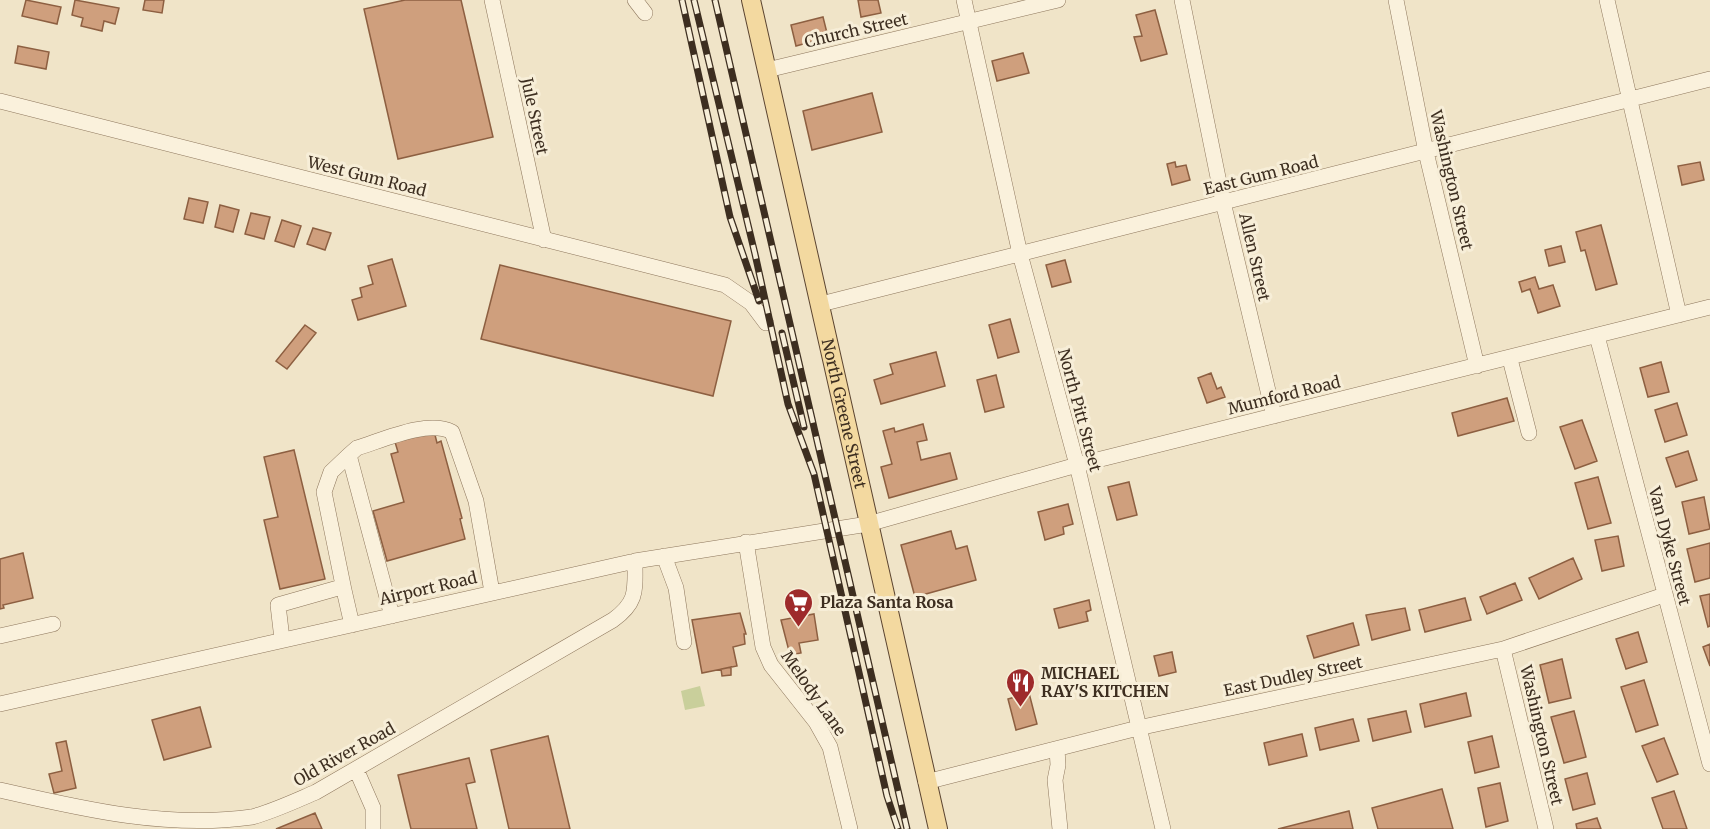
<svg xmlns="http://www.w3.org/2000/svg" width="1710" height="829" viewBox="0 0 1710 829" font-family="Merriweather,serif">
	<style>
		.green { fill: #c9cf9b }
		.building { fill: #cf9f7d; stroke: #8d5f41; stroke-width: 1.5 }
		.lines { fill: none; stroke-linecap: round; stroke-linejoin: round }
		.minor-casing { stroke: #8d765c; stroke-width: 16 }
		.major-casing { stroke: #5b4430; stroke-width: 20 }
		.minor { stroke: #faf1dc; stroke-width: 15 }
		.major { stroke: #f3d9a0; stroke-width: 18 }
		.rail-casing { stroke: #3d2e20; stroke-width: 7 }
		.rail { stroke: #f7eed8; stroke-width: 4.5; stroke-dasharray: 14; stroke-linecap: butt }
		.labels { text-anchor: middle; stroke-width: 6; stroke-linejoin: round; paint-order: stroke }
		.street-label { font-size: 16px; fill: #3d2e20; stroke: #f7eed8 }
		.poi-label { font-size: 16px; font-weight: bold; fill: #3d2e20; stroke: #f7eed8; text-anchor: start }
	</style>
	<rect width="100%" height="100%" fill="#f0e4c8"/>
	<path class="green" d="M700,686L705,706L685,710L681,691Z"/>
	<path class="building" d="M26,0L61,7L57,24L22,16Z
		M75,0L119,8L115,24L104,21L102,31L81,26L83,18L72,15Z
		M145,0H164L162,13L143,10Z
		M405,0H461L493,137L398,159L364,9Z
		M858,0H878L881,13L861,17Z
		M1155,10L1167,54L1141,61L1134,37L1142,36L1136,15Z
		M823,17L828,37L796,46L791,25Z
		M18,46L49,52L46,69L15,63Z
		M1023,53L1029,73L997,81L992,61Z
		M872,93L882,132L812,150L803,111Z
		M1175,162L1176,167L1186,165L1190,180L1172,185L1167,164Z
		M1700,162L1704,180L1682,185L1678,166Z
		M189,198L208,202L203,223L184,219Z
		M220,205L239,210L233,232L215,227Z
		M251,213L270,217L264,239L245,234Z
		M282,220L301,226L294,247L275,241Z
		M1601,225L1617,284L1596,290L1585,250L1581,251L1576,232Z
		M313,228L331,233L325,250L307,244Z
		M1561,246L1565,262L1549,266L1545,250Z
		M392,259L406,306L358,320L352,300L362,297L360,288L373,284L368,266Z
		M1065,260L1071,282L1052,287L1046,265Z
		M500,265L731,321L713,396L481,339Z
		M1535,277L1539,289L1553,285L1560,306L1538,313L1530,289L1522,292L1519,282Z
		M1010,319L1019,352L998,358L989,325Z
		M305,325L316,333L287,369L276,361Z
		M936,352L945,386L881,404L874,380L893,374L890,364Z
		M1661,362L1669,392L1648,397L1640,368Z
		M1211,373L1217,389L1221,387L1225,397L1207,403L1198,378Z
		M996,375L1004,407L985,412L977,380Z
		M1507,398L1514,421L1458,436L1452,413Z
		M1677,403L1687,435L1665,442L1655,410Z
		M1582,420L1597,461L1575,469L1560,427Z
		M923,424L927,440L917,442L921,460L950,453L957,479L889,498L881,467L892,464L883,431L894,428L895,432Z
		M434,431L437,443L441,441L462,518L460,519L465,539L387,561L373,511L404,502L391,454L398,452L395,442Z
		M294,450L325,579L280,589L264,520L278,517L264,457Z
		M1688,451L1697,480L1676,487L1666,458Z
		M1598,477L1611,523L1588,529L1575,483Z
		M1129,482L1137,515L1117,520L1108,487Z
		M1704,497L1710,529L1689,534L1682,502Z
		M1068,504L1073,524L1063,527L1064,534L1045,540L1038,512Z
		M951,531L956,549L967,546L976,580L915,597L901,545Z
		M1618,536L1624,566L1602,571L1595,540Z
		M1710,543V578L1695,582L1687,549Z
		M23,553L33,598L3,605L4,608L0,609V559Z
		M1573,558L1582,579L1539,599L1529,578Z
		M1515,583L1522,600L1487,614L1480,597Z
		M1710,594V626L1708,627L1700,596Z
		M1465,598L1471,620L1425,632L1419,610Z
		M1089,600L1091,610L1086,612L1088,621L1059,628L1054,609Z
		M1405,608L1410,630L1372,640L1366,615Z
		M740,613L746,634H744L745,644L733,647L737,666L702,673L692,620Z
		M814,614L818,640L799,643L801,653L790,655L781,620Z
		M1353,623L1359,645L1314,658L1307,636Z
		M1638,632L1647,662L1626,669L1616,639Z
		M1710,644V666L1703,647Z
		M1172,652L1176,672L1159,676L1154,656Z
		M1562,659L1571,698L1549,703L1540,665Z
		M731,667V675L722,676L721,669Z
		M1644,680L1658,725L1636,732L1621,687Z
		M1029,693L1037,724L1016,730L1008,699Z
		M1466,693L1471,716L1425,727L1420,704Z
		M200,707L211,747L164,760L152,720Z
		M1406,711L1411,732L1373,741L1368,719Z
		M1574,711L1586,757L1564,763L1551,717Z
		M1353,719L1359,741L1320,750L1315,728Z
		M1302,734L1307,756L1269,765L1264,743Z
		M548,736L570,829H509L491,750Z
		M1492,736L1499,767L1475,773L1468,742Z
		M1664,738L1678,774L1657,782L1642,746Z
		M66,741L76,788L54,793L49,774L62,771L56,743Z
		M469,758L475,782L466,784L477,829H411L398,775Z
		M1587,773L1595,804L1573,810L1565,779Z
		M1500,783L1508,821L1486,827L1478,788Z
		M1442,789L1453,829H1378L1372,808Z
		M1674,791L1687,829H1663L1652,798Z
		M1349,811L1353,829H1278Z
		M315,813L322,829H276Z
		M1597,818L1601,829H1577L1576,824Z"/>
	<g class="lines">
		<defs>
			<path id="minor" d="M492,0L544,240
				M635,0L645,13
				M964,0L1020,254L1077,465L1163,829
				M1182,0L1223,202L1274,416
				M1396,0L1426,152L1477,366
				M1607,0L1679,315
				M767,70L1058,0
				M0,101L725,285L751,303L766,323
				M821,304L1710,79
				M1597,336L1710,764
				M1510,359L1529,433
				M746,542L763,647L771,665L816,722L830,747L850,829
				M664,556L676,588L684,642
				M344,590L324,492L331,472L349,455
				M392,616L349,455L357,448C383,440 428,419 452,432L476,501L492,592
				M0,636L53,624
				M282,639L278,605L338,588L344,590L352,625
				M1503,649L1546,829
				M0,704L635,561L868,524L1077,465L1710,307
				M1057,749L1058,765L1055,780L1060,829
				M356,769L373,808V829
				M926,782L1138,728L1503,649L1664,595
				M0,790C83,809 167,829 252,817C274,811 295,801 316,792L613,620C638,602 635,590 635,561"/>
			<g id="major">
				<path id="s1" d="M751,0L938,829"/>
			</g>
		</defs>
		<use href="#minor" class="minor-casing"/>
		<use href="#major" class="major-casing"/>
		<use href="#minor" class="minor"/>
		<use href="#major" class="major"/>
		<defs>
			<path id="rail" d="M682,0L730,217L759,301
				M694,0L755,254L788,404L814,474L887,796L898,829
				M715,0L907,829
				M782,333L804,427"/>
		</defs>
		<use href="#rail" class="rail-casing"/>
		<use href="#rail" class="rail"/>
	</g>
	<defs>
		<symbol id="supermarket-pin" viewBox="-11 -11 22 30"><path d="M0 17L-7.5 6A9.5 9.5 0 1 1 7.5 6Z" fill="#9e2a2b" stroke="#f7eed8"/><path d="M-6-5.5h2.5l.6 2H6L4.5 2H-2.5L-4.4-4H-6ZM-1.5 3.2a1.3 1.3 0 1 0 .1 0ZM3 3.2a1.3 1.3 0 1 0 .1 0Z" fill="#fff"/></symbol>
		<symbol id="restaurant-pin" viewBox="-11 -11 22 30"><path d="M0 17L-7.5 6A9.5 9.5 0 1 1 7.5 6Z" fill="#9e2a2b" stroke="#f7eed8"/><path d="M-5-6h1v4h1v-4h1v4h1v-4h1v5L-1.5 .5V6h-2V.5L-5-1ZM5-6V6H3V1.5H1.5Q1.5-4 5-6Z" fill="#fff"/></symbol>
	</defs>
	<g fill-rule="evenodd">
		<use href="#supermarket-pin" x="782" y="586" width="33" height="45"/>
		<use href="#restaurant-pin" x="1004" y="666" width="33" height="45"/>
	</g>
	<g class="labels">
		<g class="street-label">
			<text transform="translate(856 30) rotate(-13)" y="6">Church Street</text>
			<text transform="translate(535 116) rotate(78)" y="6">Jule Street</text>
			<text transform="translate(1261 175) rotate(-14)" y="6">East Gum Road</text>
			<text transform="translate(367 176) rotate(14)" y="6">West Gum Road</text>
			<text transform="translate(1452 180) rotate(77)" y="6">Washington Street</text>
			<text transform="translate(1255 257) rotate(77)" y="6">Allen Street</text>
			<text transform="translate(1284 395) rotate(-14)" y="6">Mumford Road</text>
			<text transform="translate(1080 410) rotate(75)" y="6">North Pitt Street</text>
			<text dy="6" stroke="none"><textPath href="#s1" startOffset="424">North Greene Street</textPath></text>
			<text transform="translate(1670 546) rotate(75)" y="6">Van Dyke Street</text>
			<text transform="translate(428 588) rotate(-13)" y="6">Airport Road</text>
			<text transform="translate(1293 676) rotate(-12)" y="6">East Dudley Street</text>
			<text transform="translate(814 693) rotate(55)" y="6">Melody Lane</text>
			<text transform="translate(1542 735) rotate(77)" y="6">Washington Street</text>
			<text transform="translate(344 754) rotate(-29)" y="6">Old River Road</text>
		</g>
		<g class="poi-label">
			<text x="820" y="608">Plaza Santa Rosa</text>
			<text x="1041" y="679">MICHAEL<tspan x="1041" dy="18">RAY'S KITCHEN</tspan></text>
		</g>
	</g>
</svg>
